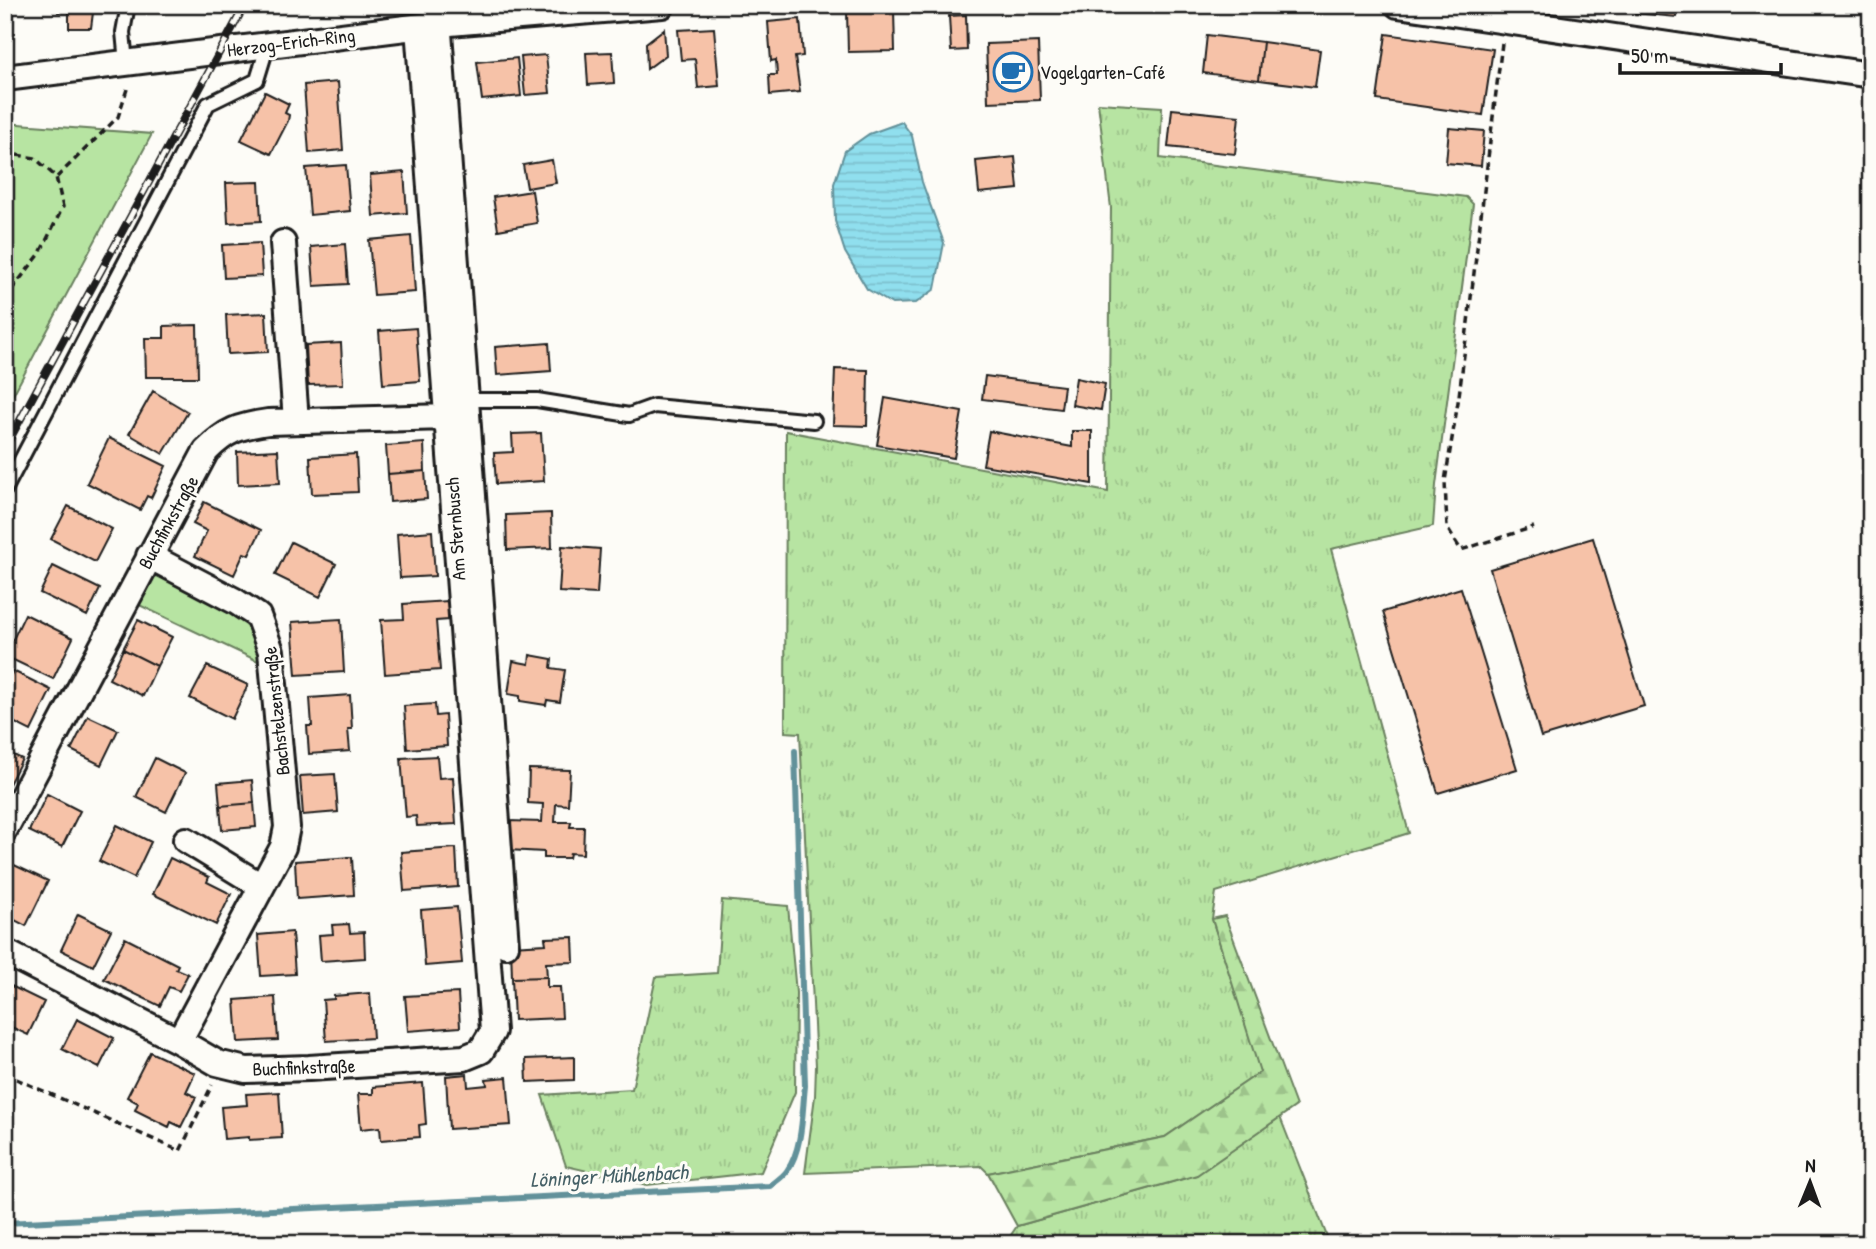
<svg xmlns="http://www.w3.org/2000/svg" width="1876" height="1249" viewBox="0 0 1876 1249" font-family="'Patrick Hand',sans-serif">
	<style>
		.grass { fill: url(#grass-tufts); stroke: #6a805f; stroke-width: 2 }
		.forest { fill: url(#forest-firs); stroke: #6a805f; stroke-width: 2 }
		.green { fill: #b7e4a2; stroke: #6a805f; stroke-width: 2 }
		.water { fill: url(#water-rules); stroke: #62919a; stroke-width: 2 }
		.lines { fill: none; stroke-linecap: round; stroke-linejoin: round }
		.stream { stroke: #62919a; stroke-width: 6 }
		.building { fill: #f6c2a8; stroke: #1c1c1c; stroke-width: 2 }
		.service-casing { stroke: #1c1c1c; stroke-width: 18 }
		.minor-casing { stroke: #1c1c1c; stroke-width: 30 }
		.path { stroke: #1c1c1c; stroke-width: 3.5; stroke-dasharray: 7 5; stroke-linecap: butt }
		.service { stroke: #fdfcf7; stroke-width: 12 }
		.minor { stroke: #fdfcf7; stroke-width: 24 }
		.rail-casing { stroke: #1c1c1c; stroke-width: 8 }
		.rail { stroke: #fdfcf7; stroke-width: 5; stroke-dasharray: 16; stroke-linecap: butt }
		.labels { text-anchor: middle; stroke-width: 6; stroke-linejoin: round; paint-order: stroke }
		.street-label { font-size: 19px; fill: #1c1c1c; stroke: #fdfcf7 }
		.poi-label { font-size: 19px; fill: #1c1c1c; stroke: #fdfcf7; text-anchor: start }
		.water-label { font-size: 21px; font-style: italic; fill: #456066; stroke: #fdfcf7 }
	</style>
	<defs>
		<pattern id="grass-tufts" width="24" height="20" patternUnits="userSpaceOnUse" patternTransform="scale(1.75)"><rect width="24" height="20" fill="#b7e4a2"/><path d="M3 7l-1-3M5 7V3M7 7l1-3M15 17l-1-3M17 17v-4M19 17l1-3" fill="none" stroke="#9dc38b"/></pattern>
		<pattern id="forest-firs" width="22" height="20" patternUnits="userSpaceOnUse" patternTransform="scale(1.75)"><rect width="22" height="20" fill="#b7e4a2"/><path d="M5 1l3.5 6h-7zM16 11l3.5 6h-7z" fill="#9dc38b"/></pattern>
		<pattern id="water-rules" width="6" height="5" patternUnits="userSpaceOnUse" patternTransform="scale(1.75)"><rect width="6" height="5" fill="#90dfee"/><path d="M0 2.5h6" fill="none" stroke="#7cbfcc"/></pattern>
	</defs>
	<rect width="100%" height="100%" fill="#fdfcf7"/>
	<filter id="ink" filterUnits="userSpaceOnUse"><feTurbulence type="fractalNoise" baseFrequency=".0143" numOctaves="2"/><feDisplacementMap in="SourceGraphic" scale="14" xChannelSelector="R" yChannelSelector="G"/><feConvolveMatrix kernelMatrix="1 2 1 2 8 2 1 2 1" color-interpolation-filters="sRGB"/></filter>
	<g filter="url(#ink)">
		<path class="grass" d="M1098,103L1162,107L1160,158L1466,197L1473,204L1436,485L1433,526L1331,549L1409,833L1216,892L1212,919L1261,1072L1165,1137L988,1173L981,1166L805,1173L815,1096L816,1066L800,733L785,732L786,431L1108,492L1111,208Z
			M722,900L788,906L796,993L795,1092L761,1172L647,1185L566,1166L542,1095L632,1089L656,977L717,973Z
			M1280,1117L1330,1244H1014L1011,1235L1017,1226L1196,1175Z"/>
		<path class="forest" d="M1225,916L1296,1106L1197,1175L1017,1226L988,1173L1165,1137L1260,1072L1212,919Z"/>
		<path class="green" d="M5,123L152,134L5,410Z
			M159,575L236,612L257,636L262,663L135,603L145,582Z"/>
		<path class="water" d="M902,122L912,136L922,182L944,243L935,289L916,303L892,304L867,289L845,252L835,221L834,184L845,151L869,134Z"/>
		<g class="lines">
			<path class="stream" d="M5,1223L770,1186C776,1181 783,1177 787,1171C803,1148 802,1113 805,1086L795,751"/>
		</g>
		<path class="building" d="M58,5H94L91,28H69V12H58Z
			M1636,5H1677L1676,17L1635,13Z
			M894,10L895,51L848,52L847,11Z
			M966,15L967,50L951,51L949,16Z
			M800,19L803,56L795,57L800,92L770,95L769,75H777L776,60L771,61L768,22Z
			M714,28L719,86L698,88L695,59L681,60L678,30Z
			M664,29L666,55L647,69L646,43Z
			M1386,34L1493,49L1483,115L1377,100Z
			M1207,35L1263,42L1259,80L1203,73Z
			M1038,42L1040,100L988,102L986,44Z
			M1263,42L1320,50L1315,87L1259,80Z
			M612,52L614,83L588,85L586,53Z
			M546,55L550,93L525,95L521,57Z
			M517,58L521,96L482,100L477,62Z
			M338,82L343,150L309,153L304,85Z
			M265,92L289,104L285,113L289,115L288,121L271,154L241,140Z
			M1172,109L1239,116L1235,154L1168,147Z
			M1449,128L1484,131L1481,166L1446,163Z
			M1015,157L1018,189L979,193L976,161Z
			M552,160L556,183L527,188L523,165Z
			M346,165L350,211L310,215L306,168Z
			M404,172L407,213L373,216L370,175Z
			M259,182L261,221L228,223L226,183Z
			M532,191L537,223L498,230L493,197Z
			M411,236L415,292L374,295L369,240Z
			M260,243L262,276L224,278L222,245Z
			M345,244L348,284L314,286L311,247Z
			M266,313L268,352L228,354L226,315Z
			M197,325L198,377H146L145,338H164V326Z
			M416,328L420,381L383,384L379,331Z
			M341,343L343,384L308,385L306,345Z
			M549,343L551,371L497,375L495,347Z
			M835,369L868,370L867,426L833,425Z
			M985,376L1064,386L1061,409L982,399Z
			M1076,378L1105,384L1101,410L1072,405Z
			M153,391L188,412L163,454L129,434Z
			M885,398L962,412L954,458L877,445Z
			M989,431L1072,447V431H1092V484L983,465Z
			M541,433L544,481L496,484L494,453L513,452L512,434Z
			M109,438L166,466L151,498L147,496L140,510L87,483Z
			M424,443L425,471L388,474L386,446Z
			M278,450L280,483L238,485L237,452Z
			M356,454L358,492L312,494L310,457Z
			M425,471L427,499L390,502L388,474Z
			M204,502L261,530L249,555L244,553L234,575L195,556L207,531L193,524Z
			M68,506L112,529L95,562L51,539Z
			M551,513L552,548L507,550L506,515Z
			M432,531L435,576L400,578L397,534Z
			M1593,538L1644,706L1541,737L1490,569Z
			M291,542L336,564L320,597L275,575Z
			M562,546L600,549L597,594L559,592Z
			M53,566L100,589L87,616L40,593Z
			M1461,588L1517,769L1438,793L1383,612Z
			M448,601L449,620L436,621L440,670L385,674L381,620L404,619L403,604Z
			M25,614L73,638L53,679L5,656Z
			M341,619L344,672L296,675L292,622Z
			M138,620L172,637L157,666L123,649Z
			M123,649L157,666L143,696L109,679Z
			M530,655L552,659L551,668L565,670L560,702L547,700L546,705L520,701V696L508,694L513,661L529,664Z
			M207,666L248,685L232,719L190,698Z
			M13,671L51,690L31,731L5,718V686Z
			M350,695L352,729H348L350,751L309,754L307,726H312L310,698Z
			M435,704L436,716L445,715L447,746L407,749L404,706Z
			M88,716L118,730L101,765L71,750Z
			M5,751L22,759L8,786L5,785Z
			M437,756L439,778L453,777L456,824L417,826L416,816L406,817L401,758Z
			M155,758L185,773L166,812L136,797Z
			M529,769L570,770L568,805L556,804L555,822H571L570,827H584L583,854L570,853L569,858H544V852L508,850L509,821L542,822L543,804L528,803Z
			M335,774L338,812L303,815L300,776Z
			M252,780L254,803L220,806L218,783Z
			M47,794L80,811L62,847L29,831Z
			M254,803L256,827L222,830L220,806Z
			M117,825L151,842L134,878L99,861Z
			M456,848L458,887L404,891L401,852Z
			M352,857L354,895L297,899L295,861Z
			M170,858L209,877L207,882L231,894L216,925L153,894Z
			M12,864L48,881L26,926L5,915V877Z
			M457,907L462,963L425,966L421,910Z
			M78,914L111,930L93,966L61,950Z
			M349,924L350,933L364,932L365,958L321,961L319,935L333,934L332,925Z
			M292,932L295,974L261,976L258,935Z
			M573,937L574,962L546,963L547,977L512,978L511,946L546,944L545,938Z
			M125,938L178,965L176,969L188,974L179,991L169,987L160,1006L104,979Z
			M547,977V987H560L562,1018L514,1020L512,978Z
			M9,985L44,1002L28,1035L5,1024V993Z
			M370,993L373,1038L326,1041L323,1000L334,999V996Z
			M458,993L460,1027L408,1031L405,996Z
			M275,997L278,1040L238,1042L235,1000Z
			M77,1019L114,1038L99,1068L62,1049Z
			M150,1052L195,1073L186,1092L196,1097L181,1127L171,1122L169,1127L135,1110L138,1103L127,1097Z
			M574,1057V1080L527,1082L526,1059Z
			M467,1074L468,1087L487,1085L486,1079L507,1077L511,1125L449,1129L446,1076Z
			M423,1083L426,1124L419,1125L420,1137L381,1140L380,1127L361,1129L358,1094H373V1087Z
			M279,1092L282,1138L249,1140V1137L224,1139L221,1107L247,1105L246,1094Z"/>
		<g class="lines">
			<defs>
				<path id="service" d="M126,63L123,32L128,5
					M466,400H537L629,415L654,406L814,421
					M5,490L208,104L257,80L268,44"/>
				<path id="minor" d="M437,5L506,945
					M1398,5L1871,75
					M5,78L438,24L662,5
					M283,243L296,421
					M149,556L235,601L258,616L271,651L287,827L283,847L179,1041
					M5,829L206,451C227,430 239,426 268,422L447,417
					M186,840L261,886
					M5,952L179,1041L217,1063L246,1070L309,1068L464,1058L481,1051L493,1031L418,27"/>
			</defs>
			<use href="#service" class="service-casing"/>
			<use href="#minor" class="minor-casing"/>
			<path class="path" d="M1502,43L1459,396L1445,481L1447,528L1461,550L1534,527
				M5,153L35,158L56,177L63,207L39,255L5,298
				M57,177L118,117L128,86
				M5,1074L180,1151L212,1085"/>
			<use href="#service" class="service"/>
			<use href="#minor" class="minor"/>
			<defs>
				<path id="rail" d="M5,448L245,5"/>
			</defs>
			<use href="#rail" class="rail-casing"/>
			<use href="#rail" class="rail"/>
		</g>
	</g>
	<defs>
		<symbol id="cafe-ring" viewBox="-11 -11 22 22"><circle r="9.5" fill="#fdfcf7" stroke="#1f6fb2" stroke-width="1.5"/><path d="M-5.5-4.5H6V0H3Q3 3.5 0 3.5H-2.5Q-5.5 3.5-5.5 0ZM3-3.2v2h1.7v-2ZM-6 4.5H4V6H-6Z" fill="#1f6fb2"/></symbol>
	</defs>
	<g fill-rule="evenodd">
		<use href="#cafe-ring" x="991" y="50" width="44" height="44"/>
	</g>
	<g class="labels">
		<g class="street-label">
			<text transform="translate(291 42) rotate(-7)" y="7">Herzog-Erich-Ring</text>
			<text transform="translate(168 522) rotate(-61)" y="7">Buchfinkstraße</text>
			<text transform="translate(455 529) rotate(-94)" y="7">Am Sternbusch</text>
			<text transform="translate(276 711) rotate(-96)" y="7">Bachstelzenstraße</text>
			<text transform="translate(304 1067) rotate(-2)" y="7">Buchfinkstraße</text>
		</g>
		<g class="poi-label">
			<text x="1040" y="79">Vogelgarten-Café</text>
		</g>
		<g class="water-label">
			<text transform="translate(609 1176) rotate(-3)" y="7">Löninger Mühlenbach</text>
		</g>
	</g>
	<rect width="1876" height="1249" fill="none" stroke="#fdfcf7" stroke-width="28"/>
	<rect x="14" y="14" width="1848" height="1221" fill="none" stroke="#1c1c1c" stroke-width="2.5" filter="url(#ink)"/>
	<g transform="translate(1810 1182) rotate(1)" stroke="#fdfcf7" stroke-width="5" paint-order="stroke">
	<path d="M0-5L12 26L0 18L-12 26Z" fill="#1c1c1c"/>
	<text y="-10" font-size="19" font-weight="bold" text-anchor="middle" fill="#1c1c1c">N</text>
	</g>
	<path d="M1620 63v10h161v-10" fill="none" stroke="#1c1c1c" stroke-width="3.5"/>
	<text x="1631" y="63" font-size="21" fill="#1c1c1c" stroke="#fdfcf7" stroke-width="5" paint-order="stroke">50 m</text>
</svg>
